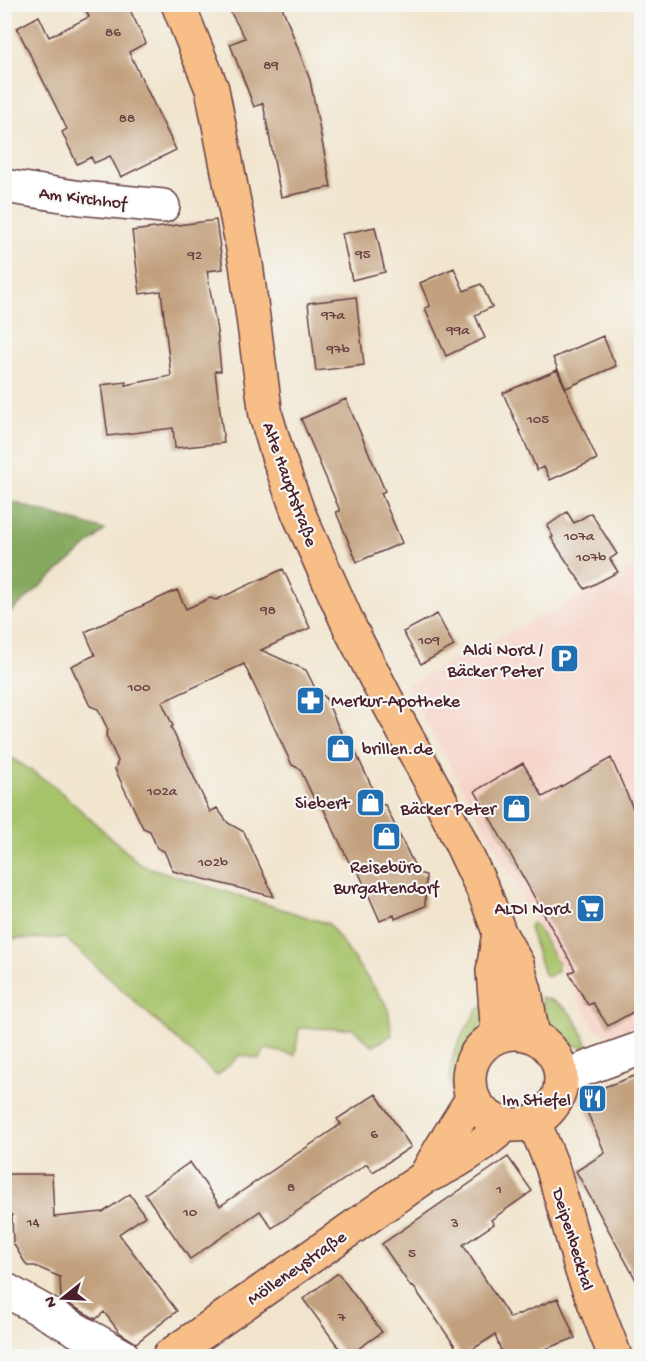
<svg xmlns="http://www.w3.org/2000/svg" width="646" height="1361" viewBox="0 0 646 1361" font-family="'Gochi Hand',sans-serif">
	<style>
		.built { fill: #f6d1c6 }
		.green { fill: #a7c36a; stroke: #78714a; stroke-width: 1.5 }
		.forest { fill: #85a95e; stroke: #686444; stroke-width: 1.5 }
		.building { fill: #c2a07e }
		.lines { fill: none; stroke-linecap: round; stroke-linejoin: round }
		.minor-casing { stroke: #633d43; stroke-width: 36 }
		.major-casing { stroke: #633d43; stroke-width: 36 }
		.minor { stroke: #fff; stroke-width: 33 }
		.major { stroke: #f7be88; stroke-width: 33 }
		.labels { text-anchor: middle; stroke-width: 4.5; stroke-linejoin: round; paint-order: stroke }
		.number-label { font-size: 15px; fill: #683f40 }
		.street-label { font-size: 18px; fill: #4a1f2b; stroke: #f6f6f2 }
		.poi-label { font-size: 18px; fill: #4a1f2b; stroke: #f6f6f2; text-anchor: end }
	</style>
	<rect width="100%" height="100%" fill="#f6f6f2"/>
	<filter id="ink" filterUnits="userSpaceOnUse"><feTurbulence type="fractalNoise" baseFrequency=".0167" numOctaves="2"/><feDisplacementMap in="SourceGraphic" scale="12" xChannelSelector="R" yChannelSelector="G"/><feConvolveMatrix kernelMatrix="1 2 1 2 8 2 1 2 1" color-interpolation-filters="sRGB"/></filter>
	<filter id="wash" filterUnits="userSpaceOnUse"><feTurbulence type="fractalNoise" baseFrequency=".008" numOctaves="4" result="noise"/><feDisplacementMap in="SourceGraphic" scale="24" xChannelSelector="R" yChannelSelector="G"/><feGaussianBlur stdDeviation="1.35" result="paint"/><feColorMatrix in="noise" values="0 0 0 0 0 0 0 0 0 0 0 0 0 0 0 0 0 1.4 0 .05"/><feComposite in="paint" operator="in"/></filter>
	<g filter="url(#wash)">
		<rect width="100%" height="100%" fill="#f1e5ce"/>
		<path class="built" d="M641,565L642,801L631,805L642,829L641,1024L610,1036L595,1028L406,685Z"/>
		<path class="green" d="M4,753L53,785L141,865L329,924L388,1007L392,1035L373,1046L353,1029L299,1028L295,1055L265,1049L260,1059L240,1055L217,1076L65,938L5,939Z
			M531,923L536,925L558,964V971L548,977L544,974L529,928Z
			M541,997C570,1003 579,1023 589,1048C555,1045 546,1028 541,997Z
			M483,1005L486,1017C478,1032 465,1045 460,1062C456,1076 459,1090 455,1104C442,1061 457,1045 478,1009Z"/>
		<path class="forest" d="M5,500L105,530L5,617L4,500Z"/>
		<g id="blocks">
			<path class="building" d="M83,4H127L146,43L129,52L176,150L121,177L110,156L94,163L91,157L77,164L62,132L67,129L17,28L39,16L49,37L89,17Z
				M226,4H281L310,80L331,187L281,197L263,103L254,107L230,44L245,38Z
				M216,220L223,269L207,271L217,331L221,371H215L224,443L175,448L173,428L108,436L101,385L126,382V385L171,376L161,291L140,294L132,231Z
				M375,227L385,272L352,280L342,234Z
				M454,268L464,291L481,284L492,307L475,315L485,338L446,356L425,308L430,306L420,283Z
				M356,297L364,365L316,371L308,303Z
				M603,336L616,366L566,388L553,358Z
				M557,370L597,459L550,480L544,467L537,470L503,393Z
				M346,399L385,491L381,493L402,543L357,562L336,512L340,511L301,419Z
				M567,512L574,523L591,513L617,554L610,559L618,572L585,589L551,538L553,537L547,526Z
				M283,569L310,628L261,650L306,670L316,690L325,697L347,746L353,747L380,804L385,805L418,873L426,875L425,906L395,919L394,915L380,921L355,864L349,862L317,795L316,803L300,769L292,765L244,664L162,702L173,726L171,727L210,812L217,808L228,823L244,832L274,897L173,871L164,851L157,848L150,831L143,828L115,769L118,761L106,735L108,730L98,709L90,706L71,666L95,655L85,632L177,590L186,609L210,598L216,600Z
				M437,614L454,646L421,664L403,632Z
				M611,758L642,829V1007L608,1026L593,1003L588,1005L569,973L575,970L475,791L523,763L543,797Z
				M642,1073V1291L576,1171L605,1153L580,1096Z
				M376,1094L411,1147L373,1172L367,1164L272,1228L260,1211L190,1259L145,1194L190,1162L220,1206L341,1124L337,1119Z
				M508,1157L532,1191L491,1220L494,1224L463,1245L510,1318L558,1298L575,1338L526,1356H503L495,1335L462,1356L413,1286L411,1287L382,1244Z
				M4,1174H52L54,1217L103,1212L130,1194L145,1216L119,1234L177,1311L136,1343L120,1333L104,1312L96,1319L61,1300L60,1277L35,1266H27L13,1243L12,1215H4Z
				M338,1273L382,1332L348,1356H345L303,1299Z"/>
		</g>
	</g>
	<g filter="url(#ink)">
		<use href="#blocks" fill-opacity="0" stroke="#633d43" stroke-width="1.5"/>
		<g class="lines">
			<defs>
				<path id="minor" d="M4,186L81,198L163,206
					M562,1077L642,1048
					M4,1289L123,1356"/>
				<path id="major" d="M178,4L212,89L246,264L266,416L278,456L298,512L351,630L390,706L441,801L485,894L499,932L517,964L525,991L533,1036
					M469 1079a46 46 0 1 1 92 0a46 46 0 1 1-92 0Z
					M498,1036L493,971L499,932
					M534,1122L552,1166L582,1271L615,1356
					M425,1177C439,1149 457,1124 473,1097
					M169,1356L425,1177C459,1163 478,1148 506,1125"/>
			</defs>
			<use href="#minor" class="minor-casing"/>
			<use href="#major" class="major-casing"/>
			<use href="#minor" class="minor"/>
			<use href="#major" class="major"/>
		</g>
	</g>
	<defs>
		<symbol id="parking-square" viewBox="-11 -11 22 22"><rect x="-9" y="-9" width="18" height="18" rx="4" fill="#1f6fb2" stroke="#f6f6f2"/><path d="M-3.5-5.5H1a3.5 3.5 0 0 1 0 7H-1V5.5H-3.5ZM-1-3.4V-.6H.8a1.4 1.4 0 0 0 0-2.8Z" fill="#fff"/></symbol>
		<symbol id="pharmacy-square" viewBox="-11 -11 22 22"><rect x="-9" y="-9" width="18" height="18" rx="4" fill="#1f6fb2" stroke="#f6f6f2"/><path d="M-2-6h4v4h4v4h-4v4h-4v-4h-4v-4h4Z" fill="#fff"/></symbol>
		<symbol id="shop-square" viewBox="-11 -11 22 22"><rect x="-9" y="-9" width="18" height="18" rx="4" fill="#1f6fb2" stroke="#f6f6f2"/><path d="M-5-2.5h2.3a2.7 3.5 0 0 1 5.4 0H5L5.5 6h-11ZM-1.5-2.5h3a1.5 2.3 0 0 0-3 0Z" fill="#fff"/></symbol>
		<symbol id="supermarket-square" viewBox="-11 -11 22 22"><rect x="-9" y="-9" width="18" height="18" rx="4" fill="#1f6fb2" stroke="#f6f6f2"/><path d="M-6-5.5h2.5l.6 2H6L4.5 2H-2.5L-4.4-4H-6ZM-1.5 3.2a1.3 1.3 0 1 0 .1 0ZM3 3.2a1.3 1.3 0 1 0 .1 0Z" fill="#fff"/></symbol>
		<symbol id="restaurant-square" viewBox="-11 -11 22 22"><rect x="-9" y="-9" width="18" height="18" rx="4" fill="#1f6fb2" stroke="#f6f6f2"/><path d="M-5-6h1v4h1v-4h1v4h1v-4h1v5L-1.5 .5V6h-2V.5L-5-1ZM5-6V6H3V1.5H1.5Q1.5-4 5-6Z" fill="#fff"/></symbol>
	</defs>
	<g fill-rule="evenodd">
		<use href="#parking-square" x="548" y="642" width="33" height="33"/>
		<use href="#pharmacy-square" x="294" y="684" width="33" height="33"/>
		<use href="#shop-square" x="324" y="732" width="33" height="33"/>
		<use href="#shop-square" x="354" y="786" width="33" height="33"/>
		<use href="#shop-square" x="500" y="792" width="33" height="33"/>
		<use href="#shop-square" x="370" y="820" width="33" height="33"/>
		<use href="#supermarket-square" x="574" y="892" width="33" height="33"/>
		<use href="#restaurant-square" x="576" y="1082" width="33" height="33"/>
	</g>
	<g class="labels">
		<g class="number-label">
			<text x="113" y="36">86</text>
			<text x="271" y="69">89</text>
			<text x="127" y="122">88</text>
			<text x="363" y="258">95</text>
			<text x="195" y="259">92</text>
			<text x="333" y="319">97a</text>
			<text x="458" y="334">99a</text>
			<text x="338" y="353">97b</text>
			<text x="538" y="423">105</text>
			<text x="579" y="540">107a</text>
			<text x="591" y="561">107b</text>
			<text x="268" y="614">98</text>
			<text x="429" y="644">109</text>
			<text x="139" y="691">100</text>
			<text x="162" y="795">102a</text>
			<text x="213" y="866">102b</text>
			<text x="374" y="1138">6</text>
			<text x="291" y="1191">8</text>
			<text x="499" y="1193">1</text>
			<text x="190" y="1216">10</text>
			<text x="33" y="1226">14</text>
			<text x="455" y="1227">3</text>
			<text x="412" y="1257">5</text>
			<text x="342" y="1321">7</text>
		</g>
		<g class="street-label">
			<text transform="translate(83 197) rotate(7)" y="6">Am Kirchhof</text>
			<text transform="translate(291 484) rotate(70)" y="6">Alte Hauptstraße</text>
			<text transform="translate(574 1239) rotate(73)" y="6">Deipenbecktal</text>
			<text transform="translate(296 1267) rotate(-35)" y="6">Mölleneystraße</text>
		</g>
		<g class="poi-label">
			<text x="543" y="655">Aldi Nord /<tspan x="543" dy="21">Bäcker Peter</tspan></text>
			<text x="331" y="706" text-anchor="start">Merkur-Apotheke</text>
			<text x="362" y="754" text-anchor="start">brillen.de</text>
			<text x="349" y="808">Siebert</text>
			<text x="496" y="814">Bäcker Peter</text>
			<text x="386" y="872" text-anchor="middle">Reisebüro<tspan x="386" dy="21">Burgaltendorf</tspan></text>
			<text x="570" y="914">ALDI Nord</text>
			<text x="571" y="1105">Im Stiefel</text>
		</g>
	</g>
	<rect width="646" height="1361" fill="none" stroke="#f6f6f2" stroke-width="24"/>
	<g transform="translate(63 1298) rotate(252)" stroke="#f6f6f2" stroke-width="4.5" paint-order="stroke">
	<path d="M0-4.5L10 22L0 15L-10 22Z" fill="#4a1f2b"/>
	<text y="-9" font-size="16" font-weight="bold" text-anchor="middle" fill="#4a1f2b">N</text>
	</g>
</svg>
